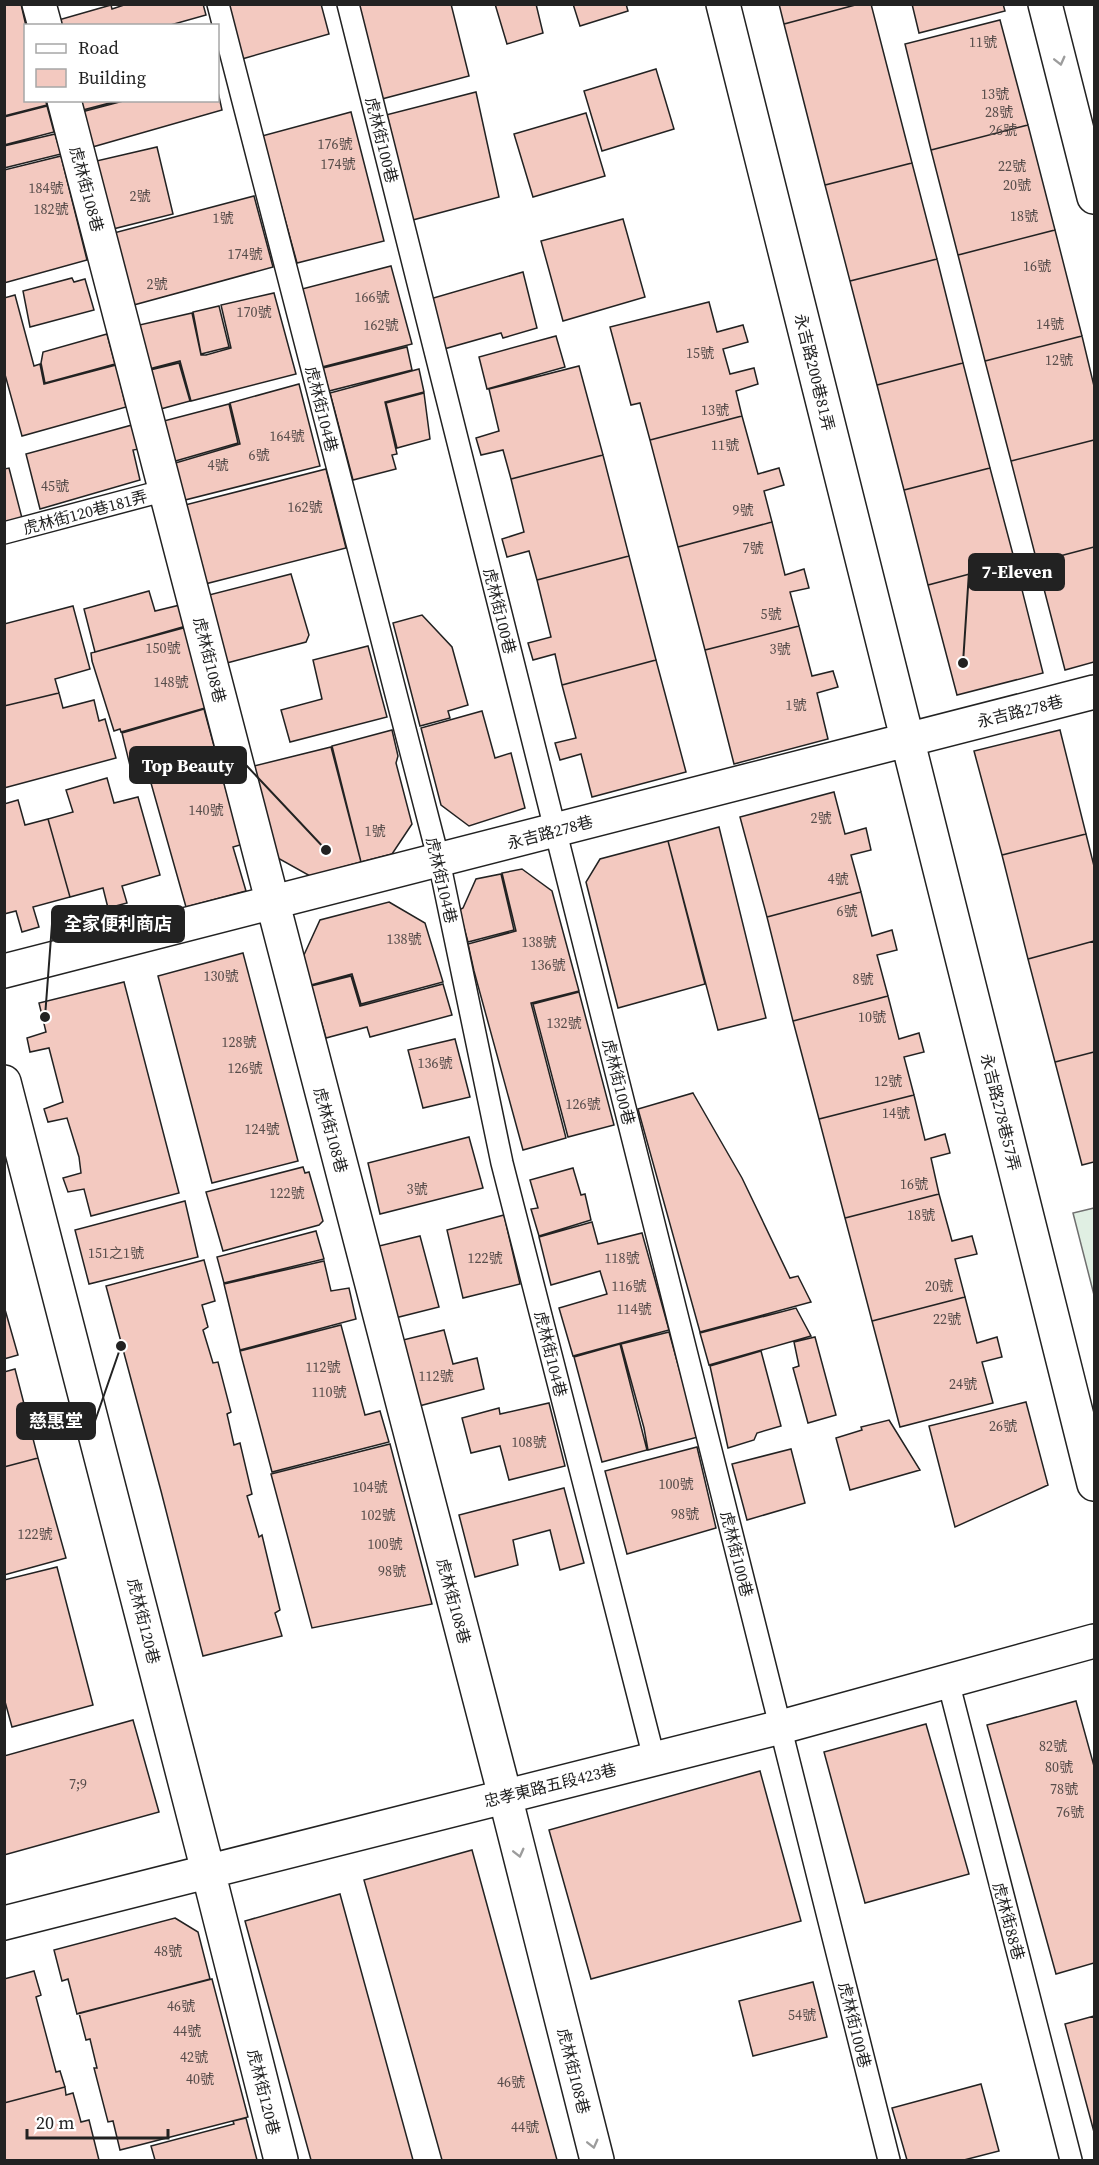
<svg xmlns="http://www.w3.org/2000/svg" width="1099" height="2165" viewBox="0 0 1099 2165" font-family="'Source Serif 4','Noto Sans TC',serif">
	<style>
		.green { fill: #e0efe3; stroke: #6f6f6f; stroke-width: 1.5 }
		.building { fill: #f3c9c0; stroke: #222; stroke-width: 1.5 }
		.lines { fill: none; stroke-linecap: round; stroke-linejoin: round }
		.lane-casing { stroke: #222; stroke-width: 24 }
		.street-casing { stroke: #222; stroke-width: 36 }
		.lane { stroke: #fff; stroke-width: 21 }
		.street { stroke: #fff; stroke-width: 33 }
		.oneway { stroke: #9c9c9c }
		.labels { text-anchor: middle; stroke-width: 4.5; stroke-linejoin: round; paint-order: stroke }
		.number-label { font-size: 14px; fill: #564c4a }
		.street-label { font-size: 16px; fill: #222; stroke: #fff }
		.leader { fill: none; stroke: #222; stroke-width: 2 }
		.callout-dot { fill: #222; stroke: #fff; stroke-width: 2 }
		.callout { fill: #222; stroke: #222; stroke-width: 2 }
		.callout-label { font-size: 18px; text-anchor: middle; font-weight: bold; fill: #fff }
	</style>
	<rect width="100%" height="100%" fill="#fff"/>
	<path class="green" d="M1094,1208V1295L1073,1213Z"/>
	<path class="building" d="M4,4H21L26,26V100H45L47,105L4,116Z
		M127,4H203L206,15L167,26H56L55,21L111,5L112,9Z
		M228,4H321L329,34L242,59Z
		M353,4H451L469,76L378,100Z
		M495,4H536L543,33L507,44Z
		M573,4H626L628,11L580,26Z
		M779,4H859L784,24Z
		M859,4H871L912,163L825,185L784,24Z
		M912,4H1003L1005,11L919,33Z
		M1000,20L1028,125L931,150L905,44Z
		M656,69L674,129L602,151L584,91Z
		M218,92L222,110L82,150L74,114L127,100H218Z
		M476,92L499,197L409,221L382,116Z
		M76,100H121L79,111Z
		M47,106L54,132L4,145V117Z
		M351,112L384,241L297,263L262,136Z
		M586,113L605,176L533,197L514,134Z
		M1028,125L1055,230L958,255L931,150Z
		M55,134L61,154L4,168V146Z
		M157,147L173,214L109,230L92,162Z
		M61,156L87,260L4,283V170Z
		M912,163L937,259L850,281L825,185Z
		M254,196L273,267L130,306L110,234Z
		M623,219L645,297L563,321L541,241Z
		M1055,230L1082,336L985,361L958,255Z
		M937,259L963,363L877,385L850,281Z
		M391,266L412,344L322,367L302,289Z
		M523,272L537,328L503,338L501,333L444,349L430,299Z
		M72,278L74,282L85,279L94,310L30,327L23,291Z
		M274,293L296,374L191,401L180,361L145,370L135,326L192,313L201,355H206L231,348L221,305Z
		M15,295L34,366L40,364L44,384L116,365L126,407L22,436L4,371V298Z
		M709,302L717,332L743,325L748,342L723,349L730,374L754,368L758,384L736,391L742,416L650,440L640,403L631,405L610,327Z
		M219,306L229,347L201,354L193,312Z
		M107,334L115,364L45,383L41,363L43,352Z
		M556,336L565,367L487,389L479,357Z
		M1082,336L1094,386V440L1011,461L985,361Z
		M407,347L412,370L329,391L323,368Z
		M179,363L190,401L157,410L146,371Z
		M963,363L990,468L904,490L877,385Z
		M579,366L603,455L511,479L503,450L481,455L476,438L499,431L489,389Z
		M419,369L424,392L385,402L397,454L392,455L396,469L353,480L330,393Z
		M299,384L320,466L181,501L172,464L240,444L230,403Z
		M424,393L430,439L397,448L386,403Z
		M229,404L238,443L172,462L160,422Z
		M742,416L758,474L779,468L784,485L764,491L772,522L678,547L650,440Z
		M132,425L139,449L133,450L140,480L40,509L26,454Z
		M1094,440V547L1037,562L1011,461Z
		M603,455L629,556L537,580L529,551L507,557L502,539L524,532L511,479Z
		M9,468L23,522L4,526V469Z
		M990,468L1015,562L928,585L904,490Z
		M326,469L346,548L205,584L185,505Z
		M772,522L785,575L804,569L809,588L790,592L799,626L705,650L678,547Z
		M1094,547V662L1065,670L1037,562Z
		M629,556L656,660L562,685L555,654L533,660L528,643L551,637L537,580Z
		M1015,562L1043,673L957,695L928,585Z
		M291,574L309,635L306,642L223,664L205,596Z
		M149,591L155,611L180,605L186,626L95,652L84,609Z
		M73,606L90,669L55,679L59,693L4,706V624Z
		M422,615L452,647L468,705L448,711L450,718L420,726L393,623Z
		M799,626L812,676L833,671L838,687L817,693L828,739L734,764L705,650Z
		M187,627L207,703L205,708L121,732L120,729L114,731L92,661L91,653Z
		M368,646L387,717L290,742L281,710L322,699L313,660Z
		M656,660L686,772L592,797L581,754L560,760L555,743L576,738L562,685Z
		M59,693L63,708L94,700L99,721L105,719L116,758L4,788V706Z
		M204,709L217,757L133,778L122,733Z
		M482,711L495,758L511,753L525,808L469,826L441,805L421,728Z
		M392,730L398,756L396,763L412,824L392,854L361,862L332,746Z
		M1060,730L1086,834L1002,855L974,751Z
		M331,747L361,862L310,876L276,857L250,767Z
		M217,758L238,832L240,845L233,847L246,891L186,907L149,776Z
		M107,778L114,803L138,797L160,875L122,886L127,903L108,908L103,888L70,897L48,819L73,812L66,790Z
		M834,792L845,834L866,828L871,850L851,855L861,892L767,917L740,817Z
		M18,800L25,825L48,819L70,897L33,907L39,927L22,932L16,911L4,914V804Z
		M719,827L766,1018L718,1030L668,841Z
		M1086,834L1094,866V941L1028,959L1002,855Z
		M668,841L705,984L618,1008L586,882L600,859Z
		M522,869L552,891L579,991L531,1003L566,1138L523,1150L474,971L468,944L516,931L502,873Z
		M501,874L514,930L468,942L459,910L463,908L476,879Z
		M861,892L872,936L892,930L897,950L877,955L888,996L793,1021L767,917Z
		M389,902L425,923L443,982L361,1004L352,974L311,985L303,957L320,920Z
		M1094,941V1052L1055,1062L1028,959Z
		M243,953L298,1161L212,1183L158,976Z
		M351,976L360,1006L443,984L452,1015L370,1037L367,1027L326,1038L311,986Z
		M124,982L179,1193L91,1216L84,1189L68,1192L63,1178L81,1173L79,1157L67,1118L48,1122L44,1109L63,1102L49,1048L30,1052L27,1038L46,1032L39,1003Z
		M579,992L614,1125L568,1137L533,1004Z
		M888,996L899,1039L919,1033L924,1052L904,1057L914,1095L819,1119L793,1021Z
		M455,1039L470,1097L423,1108L408,1050Z
		M1094,1052V1162L1082,1165L1055,1062Z
		M693,1093L742,1178L790,1278L798,1276L811,1302L700,1332L638,1109Z
		M914,1095L925,1140L945,1134L950,1153L931,1158L939,1194L845,1218L819,1119Z
		M469,1137L483,1188L380,1214L368,1163Z
		M303,1167L305,1173L309,1172L323,1221L319,1225L223,1251L206,1192Z
		M573,1168L581,1195L585,1194L591,1220L539,1236L531,1209L538,1208L530,1180Z
		M939,1194L952,1241L972,1236L977,1254L955,1259L965,1297L872,1321L845,1218Z
		M185,1201L198,1257L89,1284L75,1230Z
		M504,1215L520,1284L463,1298L447,1230Z
		M592,1222L598,1244L642,1233L669,1330L573,1356L559,1308L607,1294L600,1271L551,1285L539,1237Z
		M316,1231L324,1259L224,1283L217,1257Z
		M420,1236L439,1307L395,1318L379,1246Z
		M204,1260L215,1301L202,1305L208,1327L203,1330L213,1363L218,1362L231,1412L227,1414L234,1445L240,1443L252,1494L247,1496L259,1537L262,1535L280,1610L275,1613L282,1636L203,1656L161,1491L106,1286Z
		M324,1261L331,1291L349,1288L356,1319L240,1350L224,1284Z
		M965,1297L977,1343L997,1337L1002,1357L982,1362L993,1403L900,1427L872,1321Z
		M4,1306L18,1355L4,1359Z
		M796,1308L811,1336L709,1365L700,1333Z
		M341,1325L365,1415L380,1411L389,1442L272,1472L240,1351Z
		M444,1330L453,1364L477,1358L484,1389L419,1406L403,1340Z
		M669,1332L698,1437L648,1450L644,1428L621,1344Z
		M815,1337L836,1415L808,1423L793,1368L799,1366L794,1342Z
		M620,1344L647,1450L602,1462L574,1357Z
		M761,1351L781,1426L757,1433L754,1440L728,1448L710,1366Z
		M15,1369L38,1458L4,1467V1372Z
		M1026,1402L1048,1485L955,1527L929,1426Z
		M549,1403L565,1466L509,1480L500,1446L471,1453L462,1418L499,1408L500,1414Z
		M889,1420L920,1470L850,1490L836,1438L862,1430L861,1427Z
		M390,1444L432,1604L312,1628L271,1474Z
		M697,1447L716,1528L627,1554L605,1471Z
		M791,1449L805,1503L747,1520L732,1464Z
		M38,1458L66,1558L4,1575V1467Z
		M564,1488L584,1563L560,1570L550,1530L513,1540L518,1565L475,1577L459,1515Z
		M57,1567L93,1705L12,1727L4,1698V1580Z
		M1076,1701L1094,1766V1963L1056,1974L987,1725Z
		M133,1720L159,1812L4,1855V1756Z
		M926,1724L969,1874L865,1903L824,1752Z
		M760,1771L801,1921L591,1979L549,1830Z
		M472,1850L557,2160H442L364,1880Z
		M340,1894L413,2160H311L245,1921Z
		M175,1918L198,1932L210,1979L77,2014L68,1979L62,1981L54,1950Z
		M34,1971L41,1995L36,1997L56,2072L60,2071L65,2087L4,2103V1979Z
		M212,1979L248,2117L120,2150L113,2121L108,2122L94,2068H97L90,2039L86,2040L79,2013Z
		M813,1982L827,2037L753,2056L739,2001Z
		M1094,2016V2132L1065,2024Z
		M981,2084L999,2151L964,2160H907L892,2108Z
		M65,2087L66,2095L73,2093L81,2122L89,2120L99,2160H4V2103Z
		M246,2118L257,2160H155L151,2146L234,2124L233,2121Z"/>
	<g class="lines">
		<defs>
			<path id="lane" d="M218,4L439,861L502,1163L654,1758
				M348,4L889,2160
				M4,533L166,490
				M948,1681L1071,2160"/>
			<path id="street" d="M39,4L45,26
				M723,4L1094,1484
				M1045,4L1094,197
				M64,100L505,1796L597,2160
				M4,971L1094,692
				M4,1082L208,1871L281,2160
				M4,1923L781,1727L1094,1641"/>
		</defs>
		<use href="#lane" class="lane-casing"/>
		<use href="#street" class="street-casing"/>
		<use href="#lane" class="lane"/>
		<use href="#street" class="street"/>
	</g>
	<defs><path id="oneway-chevron" d="M-2-3.5L2.5 0L-2 3.5" fill="none" stroke-width="1.6" stroke-linecap="round" stroke-linejoin="round" transform="scale(1.5)"/></defs>
	<g class="oneway">
		<use href="#oneway-chevron" transform="translate(1060 61) rotate(76)"/>
		<use href="#oneway-chevron" transform="translate(519 1853) rotate(76)"/>
		<use href="#oneway-chevron" transform="translate(593 2144) rotate(76)"/>
	</g>
	<g class="labels">
		<g class="number-label">
			<text x="983" y="47">11號</text>
			<text x="995" y="99">13號</text>
			<text x="999" y="117">28號</text>
			<text x="1003" y="135">26號</text>
			<text x="335" y="149">176號</text>
			<text x="338" y="169">174號</text>
			<text x="1012" y="171">22號</text>
			<text x="1017" y="190">20號</text>
			<text x="46" y="193">184號</text>
			<text x="140" y="201">2號</text>
			<text x="51" y="214">182號</text>
			<text x="1024" y="221">18號</text>
			<text x="223" y="223">1號</text>
			<text x="245" y="259">174號</text>
			<text x="1037" y="271">16號</text>
			<text x="157" y="289">2號</text>
			<text x="372" y="302">166號</text>
			<text x="254" y="317">170號</text>
			<text x="1050" y="329">14號</text>
			<text x="381" y="330">162號</text>
			<text x="700" y="358">15號</text>
			<text x="1059" y="365">12號</text>
			<text x="715" y="415">13號</text>
			<text x="287" y="441">164號</text>
			<text x="725" y="450">11號</text>
			<text x="259" y="460">6號</text>
			<text x="218" y="470">4號</text>
			<text x="55" y="491">45號</text>
			<text x="305" y="512">162號</text>
			<text x="743" y="515">9號</text>
			<text x="753" y="553">7號</text>
			<text x="771" y="619">5號</text>
			<text x="163" y="653">150號</text>
			<text x="780" y="654">3號</text>
			<text x="171" y="687">148號</text>
			<text x="796" y="710">1號</text>
			<text x="206" y="815">140號</text>
			<text x="821" y="823">2號</text>
			<text x="375" y="836">1號</text>
			<text x="838" y="884">4號</text>
			<text x="847" y="916">6號</text>
			<text x="404" y="944">138號</text>
			<text x="539" y="947">138號</text>
			<text x="548" y="970">136號</text>
			<text x="221" y="981">130號</text>
			<text x="863" y="984">8號</text>
			<text x="872" y="1022">10號</text>
			<text x="564" y="1028">132號</text>
			<text x="239" y="1047">128號</text>
			<text x="435" y="1068">136號</text>
			<text x="245" y="1073">126號</text>
			<text x="888" y="1086">12號</text>
			<text x="583" y="1109">126號</text>
			<text x="896" y="1118">14號</text>
			<text x="262" y="1134">124號</text>
			<text x="914" y="1189">16號</text>
			<text x="417" y="1194">3號</text>
			<text x="287" y="1198">122號</text>
			<text x="921" y="1220">18號</text>
			<text x="116" y="1258">151之1號</text>
			<text x="485" y="1263">122號</text>
			<text x="622" y="1263">118號</text>
			<text x="629" y="1291">116號</text>
			<text x="939" y="1291">20號</text>
			<text x="634" y="1314">114號</text>
			<text x="947" y="1324">22號</text>
			<text x="323" y="1372">112號</text>
			<text x="436" y="1381">112號</text>
			<text x="963" y="1389">24號</text>
			<text x="329" y="1397">110號</text>
			<text x="1003" y="1431">26號</text>
			<text x="529" y="1447">108號</text>
			<text x="676" y="1489">100號</text>
			<text x="370" y="1492">104號</text>
			<text x="685" y="1519">98號</text>
			<text x="378" y="1520">102號</text>
			<text x="35" y="1539">122號</text>
			<text x="385" y="1549">100號</text>
			<text x="392" y="1576">98號</text>
			<text x="1053" y="1751">82號</text>
			<text x="1059" y="1772">80號</text>
			<text x="78" y="1789">7;9</text>
			<text x="1064" y="1794">78號</text>
			<text x="1070" y="1817">76號</text>
			<text x="168" y="1956">48號</text>
			<text x="181" y="2011">46號</text>
			<text x="802" y="2020">54號</text>
			<text x="187" y="2036">44號</text>
			<text x="194" y="2062">42號</text>
			<text x="200" y="2084">40號</text>
			<text x="511" y="2087">46號</text>
			<text x="525" y="2132">44號</text>
		</g>
		<g class="street-label">
			<text transform="translate(382 140) rotate(76)" y="6">虎林街100巷</text>
			<text transform="translate(87 189) rotate(75)" y="6">虎林街108巷</text>
			<text transform="translate(815 372) rotate(76)" y="6">永吉路200巷81弄</text>
			<text transform="translate(322 409) rotate(76)" y="6">虎林街104巷</text>
			<text transform="translate(85 512) rotate(-15)" y="6">虎林街120巷181弄</text>
			<text transform="translate(500 611) rotate(76)" y="6">虎林街100巷</text>
			<text transform="translate(210 660) rotate(76)" y="6">虎林街108巷</text>
			<text transform="translate(1020 711) rotate(-14)" y="6">永吉路278巷</text>
			<text transform="translate(550 832) rotate(-15)" y="6">永吉路278巷</text>
			<text transform="translate(442 880) rotate(77)" y="6">虎林街104巷</text>
			<text transform="translate(619 1082) rotate(76)" y="6">虎林街100巷</text>
			<text transform="translate(1001 1112) rotate(76)" y="6">永吉路278巷57弄</text>
			<text transform="translate(331 1130) rotate(75)" y="6">虎林街108巷</text>
			<text transform="translate(551 1354) rotate(76)" y="6">虎林街104巷</text>
			<text transform="translate(737 1554) rotate(76)" y="6">虎林街100巷</text>
			<text transform="translate(454 1601) rotate(75)" y="6">虎林街108巷</text>
			<text transform="translate(144 1621) rotate(76)" y="6">虎林街120巷</text>
			<text transform="translate(550 1785) rotate(-14)" y="6">忠孝東路五段423巷</text>
			<text transform="translate(1009 1921) rotate(75)" y="6">虎林街88巷</text>
			<text transform="translate(855 2025) rotate(76)" y="6">虎林街100巷</text>
			<text transform="translate(574 2071) rotate(76)" y="6">虎林街108巷</text>
			<text transform="translate(264 2092) rotate(76)" y="6">虎林街120巷</text>
		</g>
	</g>
	<path class="leader" d="M963 663L969 572M326 850L246 765M45 1017L52 924M121 1346L95 1421"/>
	<g class="callout-dot">
		<circle cx="963" cy="663" r="6"/>
		<circle cx="326" cy="850" r="6"/>
		<circle cx="45" cy="1017" r="6"/>
		<circle cx="121" cy="1346" r="6"/>
	</g>
	<g class="callout">
		<rect x="969" y="554" width="95" height="36" rx="6"/>
		<rect x="130" y="747" width="116" height="36" rx="6"/>
		<rect x="52" y="906" width="132" height="36" rx="6"/>
		<rect x="17" y="1403" width="78" height="36" rx="6"/>
	</g>
	<g class="callout-label">
		<text x="1017" y="578">7-Eleven</text>
		<text x="188" y="772">Top Beauty</text>
		<text x="118" y="930">全家便利商店</text>
		<text x="56" y="1427">慈惠堂</text>
	</g>
	<rect width="1099" height="2165" fill="none" stroke="#222222" stroke-width="12"/>
	<rect x="24" y="24" width="195" height="78" fill="#ffffff" stroke="#a7a7a7" stroke-width="1.5"/>
	<rect x="36" y="44" width="30" height="9" fill="#ffffff" stroke="#a7a7a7" stroke-width="1.5"/>
	<text x="78" y="54" font-size="18" fill="#222222">Road</text>
	<rect x="36" y="69" width="30" height="18" fill="#f3c9c0" stroke="#a7a7a7" stroke-width="1.5"/>
	<text x="78" y="84" font-size="18" fill="#222222">Building</text>
	<path d="M27 2129v9h141v-9" fill="none" stroke="#222222" stroke-width="3"/>
	<text x="36" y="2129" font-size="18" fill="#222222" stroke="#ffffff" stroke-width="4.5" paint-order="stroke">20 m</text>
</svg>
